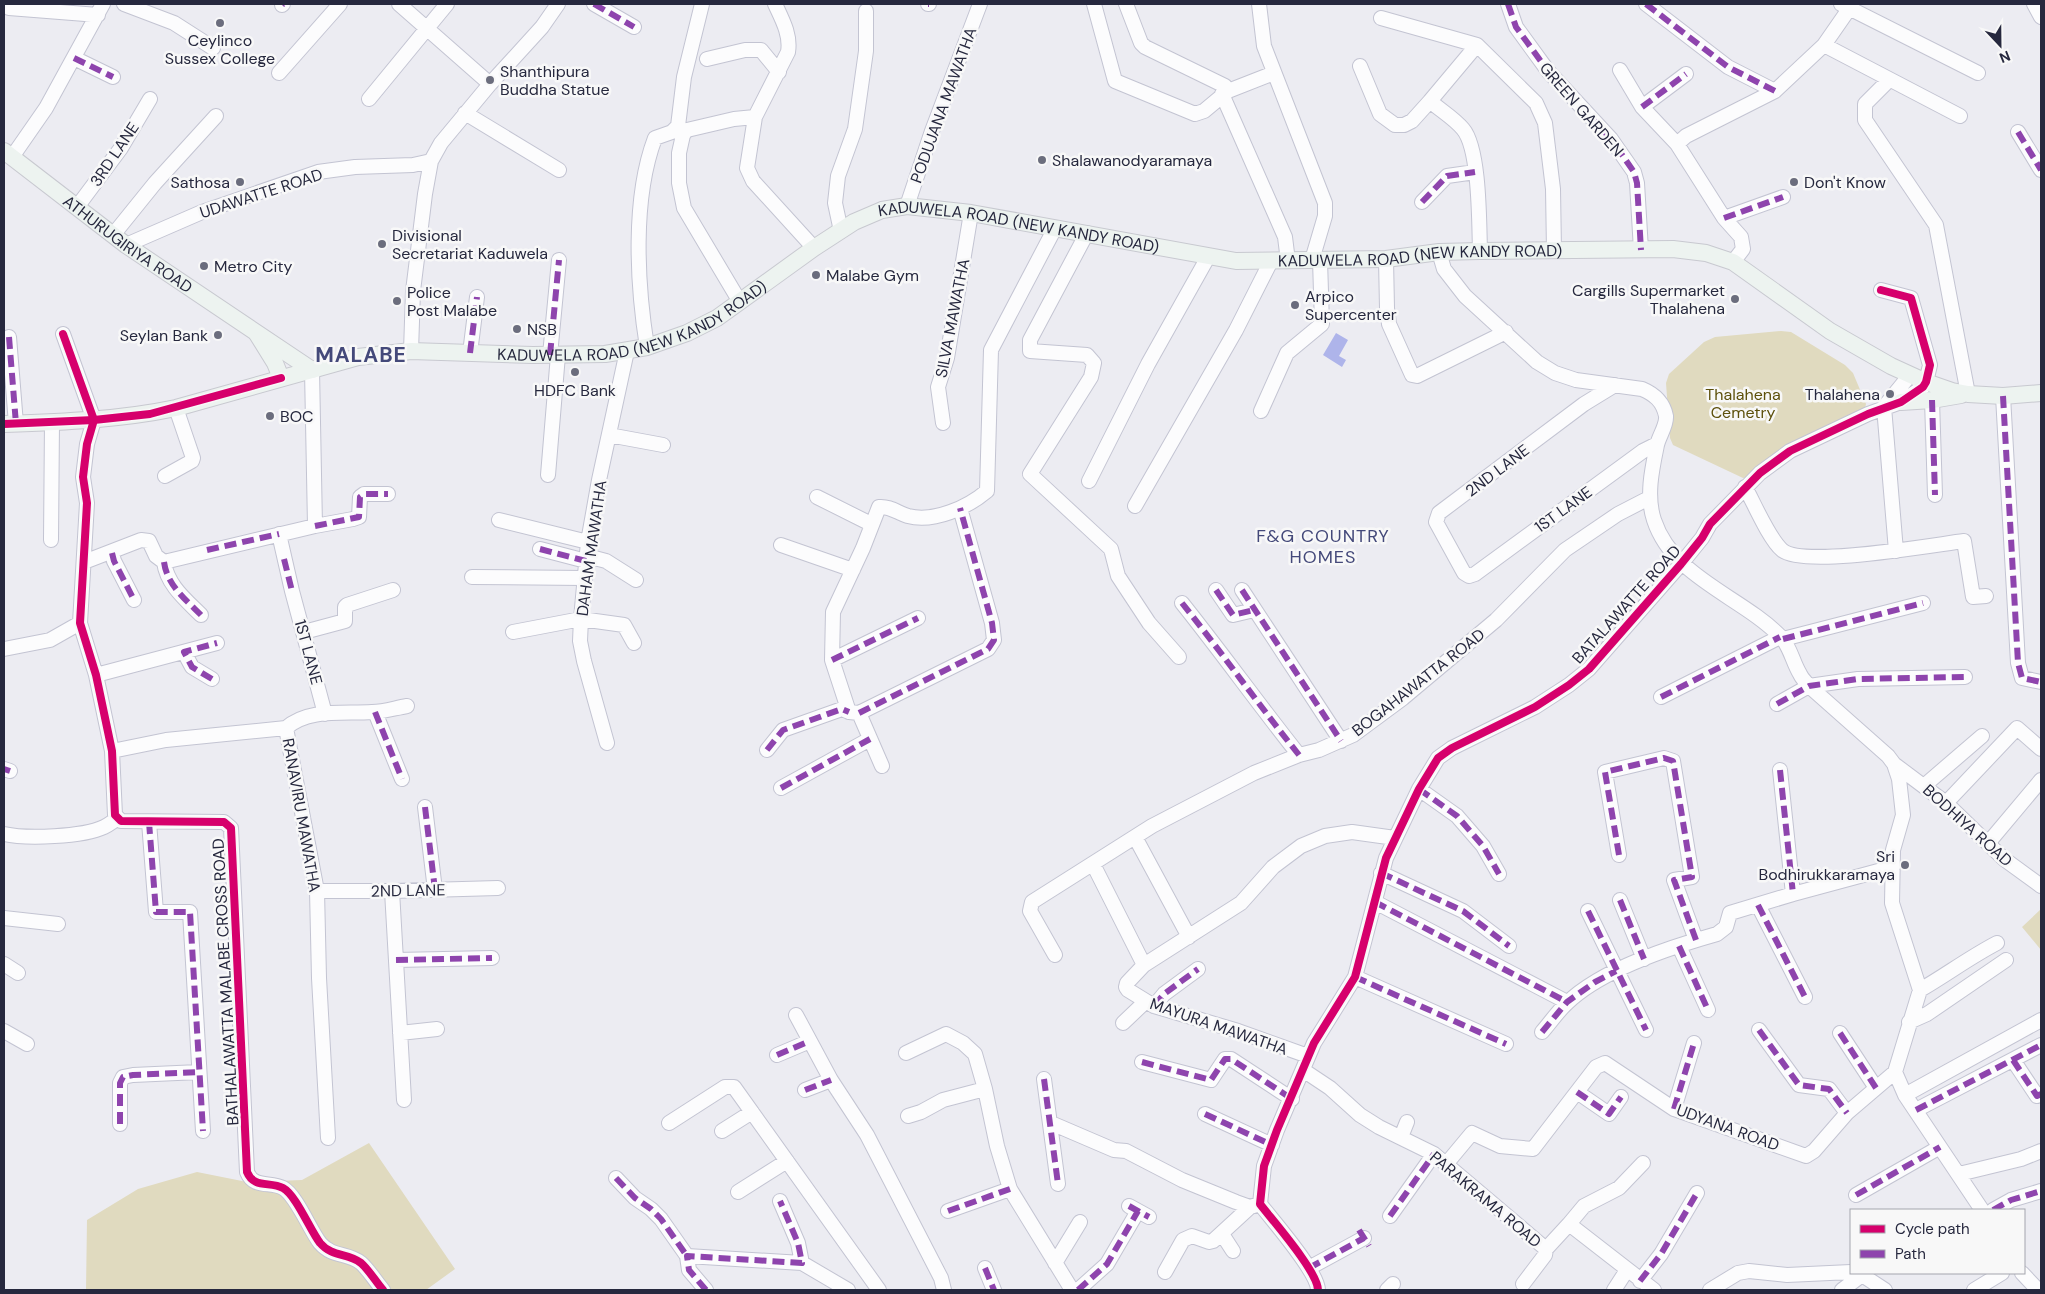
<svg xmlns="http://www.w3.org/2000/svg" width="2045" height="1294" viewBox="0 0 2045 1294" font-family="'DM Sans',sans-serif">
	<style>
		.green { fill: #e0dabf }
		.water { fill: #aeb4ea }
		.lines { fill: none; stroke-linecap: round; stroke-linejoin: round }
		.minor-casing { stroke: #c3c4d2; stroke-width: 16 }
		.major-casing { stroke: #c8c9d0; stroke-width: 18 }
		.minor { stroke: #fcfcfd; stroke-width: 14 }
		.major { stroke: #edf3f0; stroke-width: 16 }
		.quiet { stroke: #8e44ad; stroke-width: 6; stroke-dasharray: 12 6; stroke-linecap: butt }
		.cycleway-casing { stroke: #f8f8f8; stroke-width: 11 }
		.cycleway { stroke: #d6006c; stroke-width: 8 }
		.poi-dot { fill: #6b6d7d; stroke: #f8f8f8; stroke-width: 2 }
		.labels { text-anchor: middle; stroke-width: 5; stroke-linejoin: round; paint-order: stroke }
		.poi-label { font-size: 16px; fill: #26283e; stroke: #f8f8f8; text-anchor: start }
		.street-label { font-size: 16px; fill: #26283e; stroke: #f8f8f8 }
		.park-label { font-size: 16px; fill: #5d500b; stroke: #f8f8f8 }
		.neighbourhood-label { font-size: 18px; letter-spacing: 1px; fill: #44497a; stroke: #f8f8f8 }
		.district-label { font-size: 21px; font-weight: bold; letter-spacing: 1px; fill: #44497a; stroke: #f8f8f8 }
	</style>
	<rect width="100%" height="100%" fill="#ececf2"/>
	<path class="green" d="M1781,331L1791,332L1845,365L1853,373L1866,404L1864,413L1751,477L1743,478L1673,445L1670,438L1666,383L1669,374L1704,342L1715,337Z
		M2041,909V950L2022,927Z
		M369,1143L455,1269L426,1290H86L87,1220L138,1189L197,1172L247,1182L302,1180Z"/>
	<path class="water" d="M1336,333L1348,340L1339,356L1346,360L1342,367L1323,355Z"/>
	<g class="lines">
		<defs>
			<path id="minor" d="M124,4L174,23L213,48
				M399,4L490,84
				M594,4L634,27
				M775,4C782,19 791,35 788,52L755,117L747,168L753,181L814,248
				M928,4H929
				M1094,4L1115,81L1195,114L1204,111L1228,91L1274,73
				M1126,4L1141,43L1145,47L1225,86L1228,91
				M1259,4L1264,46L1325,203V216L1312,260
				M1508,4L1516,27L1548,71L1611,139L1634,172L1637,183L1641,250
				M1646,4L1728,67L1775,91
				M1841,4L1978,73
				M2034,4L2041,17
				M282,5L283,4
				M9,8L98,15
				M1381,18L1477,45L1536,103L1545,123L1553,189L1554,251
				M1477,45L1430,101C1440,110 1454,118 1463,129C1480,149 1479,224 1480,251
				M1824,45L1960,116
				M74,58L113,77
				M707,59L745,50H761L779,72
				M1360,66L1380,114L1395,125H1404L1412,121L1430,101
				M1620,70L1642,107L1677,144
				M279,73L340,4
				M1889,80L1865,104V120L1936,225L1968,394
				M1222,94L1285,237L1288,261
				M369,99L447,4
				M1642,107L1686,74
				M465,113L559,170
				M2018,132L2041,170
				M12,157L46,108L103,4
				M1422,202L1447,176L1475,172
				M907,206L932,131L980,4
				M77,207L121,148L150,99
				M1724,218L1783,197
				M841,231L835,203L838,176L855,129L866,51V11
				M1087,233L1030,340V351L1087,355L1094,363L1091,377L1030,474L1111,549L1118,576L1149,623L1179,657
				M113,235L155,183L216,116
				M126,245L202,212L318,172L355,167L413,165L431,161
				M1439,252L1444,269L1465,296L1537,362L1555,373L1576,380L1642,389C1654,394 1663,401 1666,416C1667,425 1659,436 1657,445C1652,469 1646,496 1654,520C1673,578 1741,596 1781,637C1790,646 1793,663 1800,674C1802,679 1806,682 1809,686L1888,756L1894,764L1946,803L2004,859L2041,886
				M1386,259L1387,308L1389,324L1412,375L1417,376L1506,332
				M1733,262L1743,249L1741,237L1724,218L1677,144L1686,136L1775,91L1824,45L1849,9V4
				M740,302L684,208L679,183V153L683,135L687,130L734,119L755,117
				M63,334L94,420L87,444L83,477L87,503L80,623L96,675L112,751L115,815L121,821L224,822L231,828L247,1172C254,1189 270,1181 283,1188C296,1195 310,1230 320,1243C333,1258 347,1252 361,1263C369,1270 376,1282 383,1290
				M9,337L16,424
				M647,347C637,284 632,199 655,138L672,132L678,126L684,77L702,4
				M411,351L413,291L425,194L431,161L441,143L490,84L542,27L558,4
				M470,353L477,297
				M550,355L559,260
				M312,370L315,526
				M1615,385L1584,404L1439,513L1436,522L1464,573L1469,576L1475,574L1643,451L1657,444
				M2003,396L2018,663L2022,678L2041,682
				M1932,400L1935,495
				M1261,411L1287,353L1322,324L1320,260
				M943,423L938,387L947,358L971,213
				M609,435L663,445
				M548,475L558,355
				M165,476L192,461L193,458L176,408
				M1089,481L1148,364L1208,257
				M1745,487C1754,503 1769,539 1782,550C1803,568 1932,545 1964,541L1973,597L1986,596
				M817,497L871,524
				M1135,506L1236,330L1271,261
				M499,520L588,542
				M279,534L292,591L325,714
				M51,540L52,422
				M781,545L853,570
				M540,549L586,561
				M1896,551L1884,407L1910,375
				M112,553L114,561L134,600
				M587,556L606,561L636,580
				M84,562L141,540L149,541L156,556L164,562C167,585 186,600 201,615
				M164,562L315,526L353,519L359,517L360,497L364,494H388
				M472,577L584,578
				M1216,590L1233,615L1254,610
				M1242,590L1341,741
				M1182,603C1222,653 1259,705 1299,755
				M304,632L345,621V607L347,605L393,590
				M513,632L581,619L624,625L634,643
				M1783,639L1923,603
				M4,649L50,640L80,623
				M184,652L192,667L212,679
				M832,660L918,618
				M96,675L217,643
				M1661,697L1780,637
				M1777,704L1809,686L1858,679L1965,677
				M375,712L402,779
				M859,713L988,649L994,640L992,623L960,508
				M286,728C308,708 344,714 372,712C384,712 395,708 407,706
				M607,743L584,661L580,641L581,619L588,542L599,480L627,351
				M767,750L783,730L842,709L849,712
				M112,751L166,740L286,728L317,891L319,978L328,1138
				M1894,764L1899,779L1903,815L1893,850L1892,903L1920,990L1895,1072L1905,1095L1982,1210
				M882,766L859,713L849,712L832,660L833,612L863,548L879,507C890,506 898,513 908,516C934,523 968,507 987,491L991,350L1055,228
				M4,769L10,771
				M1780,770L1793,894
				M1925,785L1982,736
				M781,788L870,739
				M1419,789L1457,816L1483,846L1499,874
				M1946,803L2017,728L2041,749
				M425,807L435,890
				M149,822L156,912H190L203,1131
				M4,834C26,839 83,837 104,827C109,825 113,821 117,819
				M1135,837L1189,937
				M1989,842L2041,780
				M1619,855L1605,772L1664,758L1673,761L1692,877L1674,880L1696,940
				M1093,864L1144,965
				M1381,873L1463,911L1509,946
				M317,891H392L498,888
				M392,891L404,1100
				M1620,900L1644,959
				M1375,902L1567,1002
				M1758,905L1805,997
				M1588,911L1646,1030
				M4,918L58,924
				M1679,946L1708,1010
				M1055,955L1030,911L1032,902L1152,826L1254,773L1299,755L1319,750L1353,735L1403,698L1496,620L1565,550L1618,514L1649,498
				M396,960L492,958
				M4,964L18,973
				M1355,977L1506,1044
				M1920,990C1946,975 1970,957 1997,943
				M1154,1006L1164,994L1198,969
				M796,1015L831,1080L867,1135L941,1278L944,1290
				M1909,1022L1927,1014L2006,960
				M1123,1023L1145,1002
				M1759,1030L1799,1085L1829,1089L1847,1113
				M4,1031L27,1044
				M1542,1032C1550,1023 1558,1011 1567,1003C1602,969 1671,947 1717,934L1726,927L1730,913L1793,894L1893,867
				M400,1033L437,1029
				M1840,1033L1876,1088
				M906,1053L946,1034L963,1043L975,1054L985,1089L997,1146L1010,1189L1072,1290
				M777,1055L810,1041
				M1308,1056L1238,1031L1154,1006L1128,990L1126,987L1127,983L1144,965L1241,903L1273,867L1301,846L1325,836L1352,832L1395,838
				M2013,1060L2037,1096L2041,1094
				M1142,1062L1211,1080L1225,1059H1231L1292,1099
				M1303,1070L1330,1088L1360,1115L1379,1127L1434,1154L1546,1249L1569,1224L1654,1290
				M1044,1079L1058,1184
				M805,1090L831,1080
				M1577,1092L1609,1114L1621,1097
				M1905,1095L2041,1020
				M1674,1109L1694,1043
				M1916,1110L2041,1045
				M1205,1114L1272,1145
				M908,1116L921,1112L943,1100L985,1089
				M669,1123L725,1087H734L879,1290
				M1051,1123L1114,1150L1126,1151L1182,1180L1236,1202L1250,1207L1260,1204
				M120,1124V1083L123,1077L133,1075L199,1072
				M722,1131L752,1112
				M1401,1137L1407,1122
				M1447,1163L1472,1133L1500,1146L1533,1149L1596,1067L1605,1063L1674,1109L1806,1156L1814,1151L1847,1113L1895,1072
				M1959,1174L2021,1159L2041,1151
				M616,1178L635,1198L651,1209L661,1219L687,1256
				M738,1192L787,1161
				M1856,1195L1940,1147
				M780,1201L798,1243L802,1263
				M1129,1206L1149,1217
				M1993,1210L2011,1200L2041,1191
				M948,1211L1010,1189
				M1390,1216L1434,1154
				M1569,1224L1584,1206L1619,1188L1643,1163
				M1222,1234L1233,1251
				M1055,1263L1080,1222
				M985,1268L994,1290
				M1309,1268L1364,1238
				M1165,1272L1183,1240L1192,1236L1209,1242L1213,1241L1250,1207
				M1855,1273L1862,1275L1885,1290
				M2022,1273L2038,1290
				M1640,1281L1661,1254L1697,1193
				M1523,1284L1545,1255L1546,1249
				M706,1290L689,1270L687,1256L802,1263L848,1290
				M1078,1290L1107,1264L1138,1211
				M1318,1290C1318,1272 1273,1221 1260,1204L1264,1166L1277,1130L1314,1043L1355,977L1386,858L1419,789L1438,758L1452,748L1535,707L1569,685L1589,669L1681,564L1702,538L1710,524L1760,473L1790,451L1868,414L1901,402L1923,387L1926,382L1930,365L1911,298L1881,290
				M1387,1290L1393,1284
				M1614,1290L1627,1270
				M1710,1290L1738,1273L1749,1271L1787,1275L1851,1272
				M1842,1290L1862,1275
				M1974,1290L2002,1273"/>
			<g id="major">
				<path id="s1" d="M4,151L126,245L312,370"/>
				<path d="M257,334L275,363L281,378"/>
				<path d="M1901,402L1932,400L1961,395"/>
				<path id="s2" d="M4,424C61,422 119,420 176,408L358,357L411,351L533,355L605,354L647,347L687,333L717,318L814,248L854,222L882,210L907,206L971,213L1236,261L1386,259L1439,252L1480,251L1673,249L1706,253L1733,262L1830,331L1891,366L1926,382L1952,391L1968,394L2003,396L2041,393"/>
			</g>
		</defs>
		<use href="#minor" class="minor-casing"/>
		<use href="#major" class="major-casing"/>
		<use href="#minor" class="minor"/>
		<use href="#major" class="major"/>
		<path class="quiet" d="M594,4L634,27
			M928,4H929
			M1508,4L1516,27L1548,71L1611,139L1634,172L1637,183L1641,250
			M1646,4L1728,67L1775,91
			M282,5L283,4
			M74,58L113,77
			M1642,107L1686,74
			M2018,132L2041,170
			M1422,202L1447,176L1475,172
			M1724,218L1783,197
			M9,337L16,424
			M470,353L477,297
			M550,355L559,260
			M2003,396L2018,663L2022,678L2041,682
			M1932,400L1935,495
			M315,526L359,517L360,497L364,494H388
			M540,549L586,561
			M207,550L279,534
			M112,553L114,561L134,600
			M284,559L292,591
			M164,562C167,585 186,600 201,615
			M1216,590L1233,615L1254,610
			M1242,590L1341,741
			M1182,603C1222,653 1259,705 1299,755
			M1783,639L1923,603
			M832,660L918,618
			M212,679L192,667L184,652L217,643
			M1661,697L1780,637
			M1777,704L1809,686L1858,679L1965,677
			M375,712L402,779
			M859,713L988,649L994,640L992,623L960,508
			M767,750L783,730L842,709L849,712
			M4,769L10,771
			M1780,770L1793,894
			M781,788L870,739
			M1419,789L1457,816L1483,846L1499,874
			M425,807L435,890
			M149,822L156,912H190L203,1131
			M1619,855L1605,772L1664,758L1673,761L1692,877L1674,880L1696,940
			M1381,873L1463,911L1509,946
			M1620,900L1644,959
			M1375,902L1567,1002
			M1758,905L1805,997
			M1588,911L1646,1030
			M1679,946L1708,1010
			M396,960L492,958
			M1355,977L1506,1044
			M1154,1006L1164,994L1198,969
			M1759,1030L1799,1085L1829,1089L1847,1113
			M1542,1032L1567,1002L1595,982L1616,971
			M1840,1033L1876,1088
			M777,1055L810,1041
			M2013,1060L2037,1096L2041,1094
			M1142,1062L1211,1080L1225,1059H1231L1292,1099
			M1044,1079L1058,1184
			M805,1090L831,1080
			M1577,1092L1609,1114L1621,1097
			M1674,1109L1694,1043
			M1916,1110L2041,1045
			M1205,1114L1272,1145
			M120,1124V1083L123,1077L133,1075L199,1072
			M616,1178L635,1198L651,1209L661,1219L687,1256
			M1856,1195L1940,1147
			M1129,1206L1149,1217
			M1993,1210L2011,1200L2041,1191
			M948,1211L1010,1189
			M1390,1216L1434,1154
			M1359,1230L1369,1246
			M985,1268L994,1290
			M1309,1268L1364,1238
			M1640,1281L1661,1254L1697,1193
			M706,1290L689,1270L687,1256L802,1263L798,1243L780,1201
			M1078,1290L1107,1264L1138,1211"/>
		<defs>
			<path id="cycleway" d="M63,334L94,420L87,444L83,477L87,503L80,623L96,675L112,751L115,815L121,821L224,822L231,828L247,1172C254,1189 270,1181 283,1188C296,1195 310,1230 320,1243C333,1258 347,1252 361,1263C369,1270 376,1282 383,1290
				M4,424L94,420L150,414L281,378
				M1318,1290C1318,1272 1273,1221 1260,1204L1264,1166L1277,1130L1314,1043L1355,977L1386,858L1419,789L1438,758L1452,748L1535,707L1569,685L1589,669L1681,564L1702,538L1710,524L1760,473L1790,451L1868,414L1901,402L1923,387L1926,382L1930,365L1911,298L1881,290"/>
		</defs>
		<use href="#cycleway" class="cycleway-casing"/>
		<use href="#cycleway" class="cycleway"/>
	</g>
	<g class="poi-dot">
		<circle cx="220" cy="23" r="5"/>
		<circle cx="490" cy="80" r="5"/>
		<circle cx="1042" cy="160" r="5"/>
		<circle cx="240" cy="182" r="5"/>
		<circle cx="1794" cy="182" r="5"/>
		<circle cx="382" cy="244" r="5"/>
		<circle cx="204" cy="266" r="5"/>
		<circle cx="816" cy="275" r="5"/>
		<circle cx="1735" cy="299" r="5"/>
		<circle cx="397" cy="301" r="5"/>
		<circle cx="1295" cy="305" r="5"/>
		<circle cx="517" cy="329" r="5"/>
		<circle cx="218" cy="335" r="5"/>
		<circle cx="575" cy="372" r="5"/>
		<circle cx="1890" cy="394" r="5"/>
		<circle cx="270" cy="416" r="5"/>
		<circle cx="1905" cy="865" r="5"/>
	</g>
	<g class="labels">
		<g class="poi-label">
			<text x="220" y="46" text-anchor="middle">Ceylinco<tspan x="220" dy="18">Sussex College</tspan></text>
			<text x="500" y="77">Shanthipura<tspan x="500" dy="18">Buddha Statue</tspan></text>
			<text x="1052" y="166">Shalawanodyaramaya</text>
			<text x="230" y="188" text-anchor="end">Sathosa</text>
			<text x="1804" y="188">Don't Know</text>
			<text x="392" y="241">Divisional<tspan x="392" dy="18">Secretariat Kaduwela</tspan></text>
			<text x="214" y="272">Metro City</text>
			<text x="826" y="281">Malabe Gym</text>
			<text x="1725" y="296" text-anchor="end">Cargills Supermarket<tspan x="1725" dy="18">Thalahena</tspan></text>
			<text x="407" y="298">Police<tspan x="407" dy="18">Post Malabe</tspan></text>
			<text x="1305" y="302">Arpico<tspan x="1305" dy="18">Supercenter</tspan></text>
			<text x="527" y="335">NSB</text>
			<text x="208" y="341" text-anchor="end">Seylan Bank</text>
			<text x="575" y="396" text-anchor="middle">HDFC Bank</text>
			<text x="1880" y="400" text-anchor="end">Thalahena</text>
			<text x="280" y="422">BOC</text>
			<text x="1895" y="862" text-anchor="end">Sri<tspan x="1895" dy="18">Bodhirukkaramaya</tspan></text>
		</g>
		<g class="street-label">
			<text transform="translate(943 105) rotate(-70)" y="6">PODUJANA MAWATHA</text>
			<text transform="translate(1582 109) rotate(49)" y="6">GREEN GARDEN</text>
			<text transform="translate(114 154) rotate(-56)" y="6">3RD LANE</text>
			<text transform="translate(261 193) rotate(-18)" y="6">UDAWATTE ROAD</text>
			<text dy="6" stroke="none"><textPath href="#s2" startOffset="1064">KADUWELA ROAD (NEW KANDY ROAD)</textPath></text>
			<text dy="6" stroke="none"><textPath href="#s1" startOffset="155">ATHURUGIRIYA ROAD</textPath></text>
			<text dy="6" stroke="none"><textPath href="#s2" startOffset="1469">KADUWELA ROAD (NEW KANDY ROAD)</textPath></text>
			<text dy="6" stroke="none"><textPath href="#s2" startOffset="644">KADUWELA ROAD (NEW KANDY ROAD)</textPath></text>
			<text transform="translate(952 318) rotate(-79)" y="6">SILVA MAWATHA</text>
			<text transform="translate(1497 470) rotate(-37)" y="6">2ND LANE</text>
			<text transform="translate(1563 509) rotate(-36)" y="6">1ST LANE</text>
			<text transform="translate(591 548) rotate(-82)" y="6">DAHAM MAWATHA</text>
			<text transform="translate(1626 604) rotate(-48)" y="6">BATALAWATTE ROAD</text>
			<text transform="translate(309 652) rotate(75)" y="6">1ST LANE</text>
			<text transform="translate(1418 682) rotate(-38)" y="6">BOGAHAWATTA ROAD</text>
			<text transform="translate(302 815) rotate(80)" y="6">RANAVIRU MAWATHA</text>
			<text transform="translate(1968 825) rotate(42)" y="6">BODHIYA ROAD</text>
			<text transform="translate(408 890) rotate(-1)" y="6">2ND LANE</text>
			<text transform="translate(225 982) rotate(-93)" y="6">BATHALAWATTA MALABE CROSS ROAD</text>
			<text transform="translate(1219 1026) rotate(19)" y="6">MAYURA MAWATHA</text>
			<text transform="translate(1728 1127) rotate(20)" y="6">UDYANA ROAD</text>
			<text transform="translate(1486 1199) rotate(40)" y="6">PARAKRAMA ROAD</text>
		</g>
		<g class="park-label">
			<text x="1743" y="400">Thalahena<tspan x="1743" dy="18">Cemetry</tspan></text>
		</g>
		<g class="neighbourhood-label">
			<text x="1323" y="542">F&amp;G COUNTRY<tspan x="1323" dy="21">HOMES</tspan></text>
		</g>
		<g class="district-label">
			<text x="361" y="362">MALABE</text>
		</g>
	</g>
	<rect width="2045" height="1294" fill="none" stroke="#26283e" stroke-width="10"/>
	<rect x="1850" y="1209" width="175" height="65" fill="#f8f8f8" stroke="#a4a5ae"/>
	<rect x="1860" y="1225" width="25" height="8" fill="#d6006c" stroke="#a4a5ae"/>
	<text x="1895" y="1234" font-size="15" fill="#26283e">Cycle path</text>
	<rect x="1860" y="1250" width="25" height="8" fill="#8e44ad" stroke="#a4a5ae"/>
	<text x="1895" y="1259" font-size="15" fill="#26283e">Path</text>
	<g transform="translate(2000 45) rotate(158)" stroke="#f8f8f8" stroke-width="4" paint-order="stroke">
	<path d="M0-4L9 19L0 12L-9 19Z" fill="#26283e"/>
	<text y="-8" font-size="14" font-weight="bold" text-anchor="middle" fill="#26283e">N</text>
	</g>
</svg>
